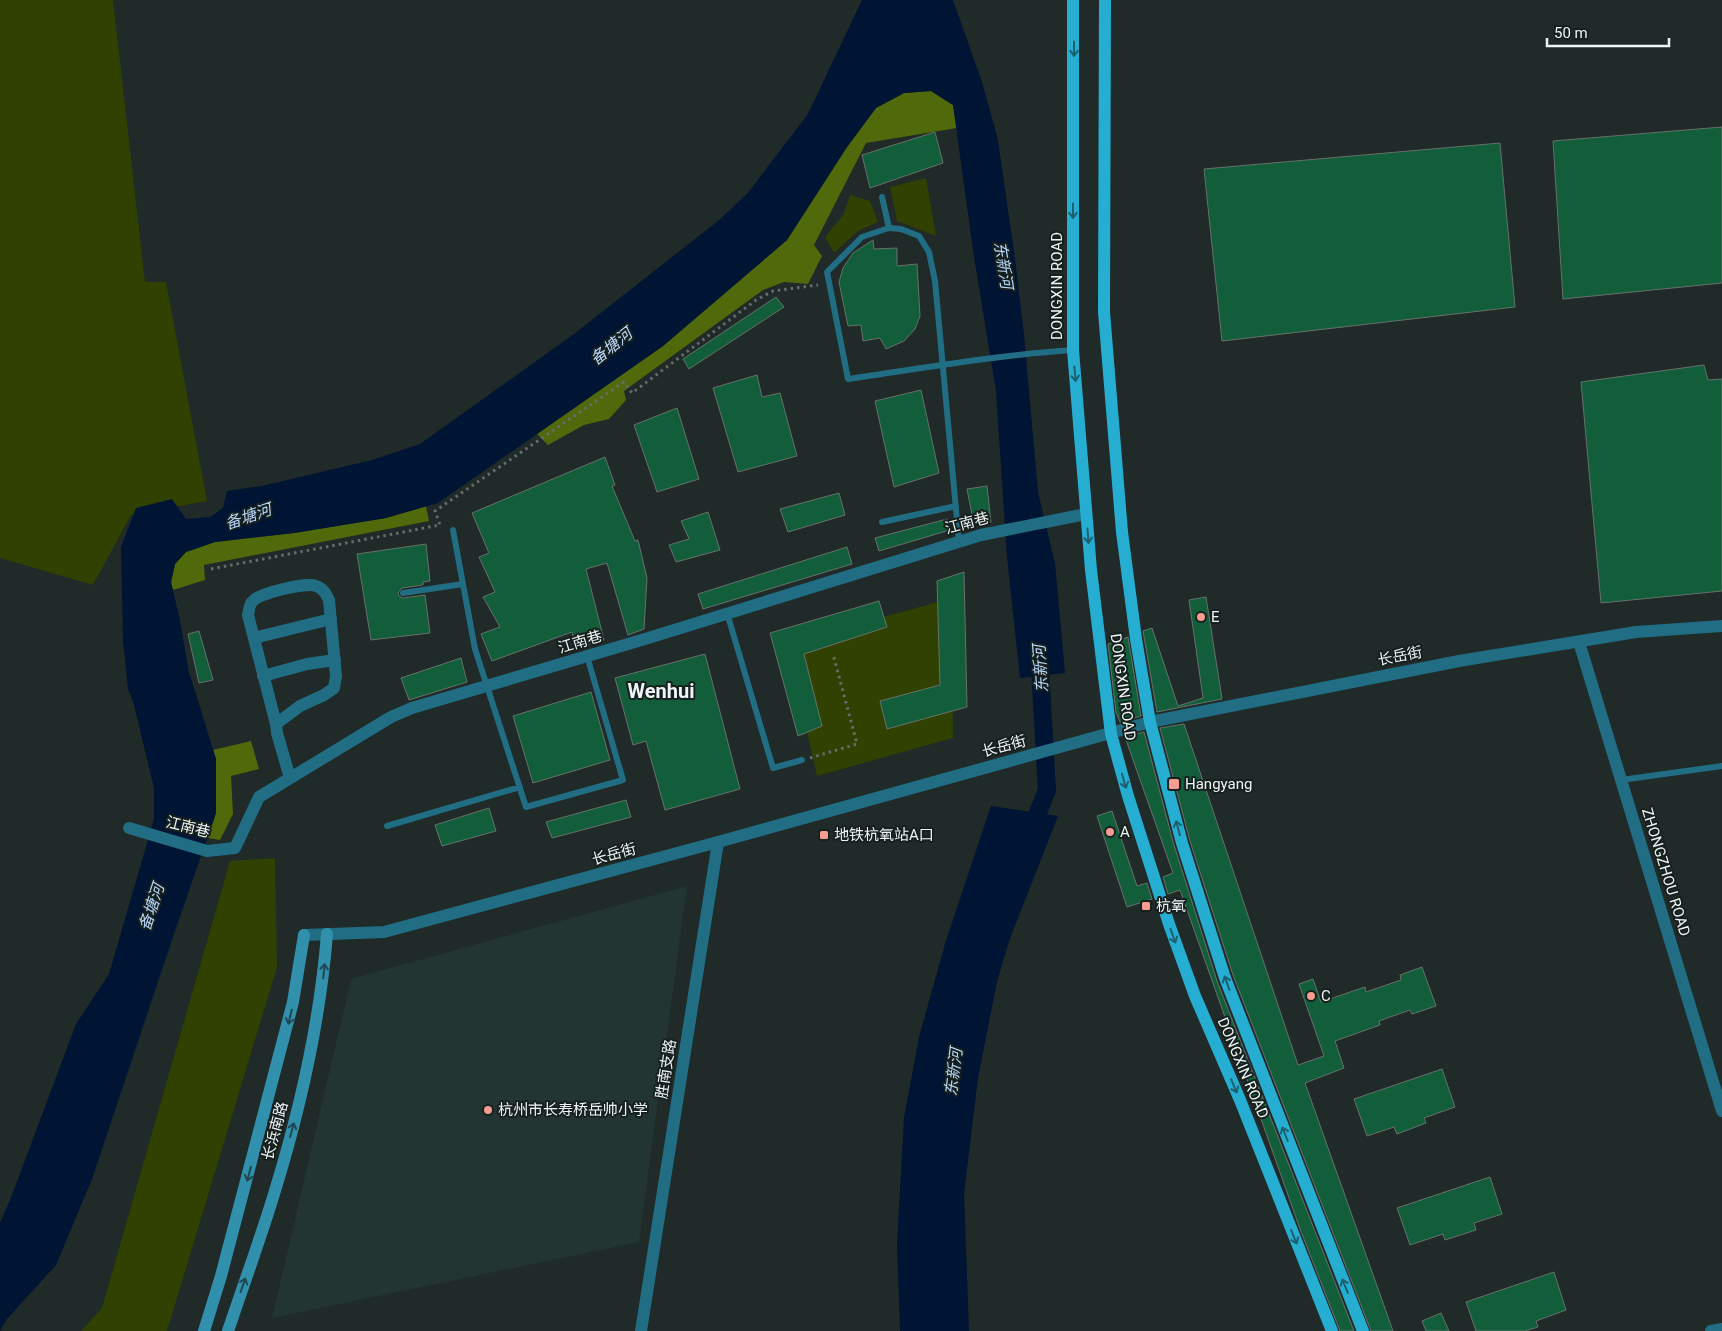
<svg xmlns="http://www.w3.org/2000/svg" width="1722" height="1331" viewBox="0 0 1722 1331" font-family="Roboto,'Noto Sans SC',sans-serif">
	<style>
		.built { fill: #223533 }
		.green { fill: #304101 }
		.forest { fill: #50690a }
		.water { fill: #001433 }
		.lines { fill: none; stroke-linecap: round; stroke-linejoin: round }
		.canal { stroke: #001433; stroke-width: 18 }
		.building { fill: #135e3a; stroke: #67716b }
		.path { stroke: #646d6c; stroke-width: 3; stroke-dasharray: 2.5 4; stroke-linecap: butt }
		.service { stroke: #216d83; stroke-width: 6 }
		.minor { stroke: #216d83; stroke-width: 12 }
		.tertiary { stroke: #216d83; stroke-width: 12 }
		.secondary { stroke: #3191ad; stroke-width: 12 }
		.primary { stroke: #26aed2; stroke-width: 12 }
		.oneway { stroke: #1d6070 }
		.oneway2 { stroke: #1f4851 }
		.poi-dot { fill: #f59d90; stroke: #16201f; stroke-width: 2 }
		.labels { text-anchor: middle; stroke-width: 4; stroke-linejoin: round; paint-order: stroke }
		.street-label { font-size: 15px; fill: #eef5f4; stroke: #16201f }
		.poi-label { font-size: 15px; fill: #eef5f4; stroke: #16201f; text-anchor: start }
		.water-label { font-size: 16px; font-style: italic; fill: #b8d6f9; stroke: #16201f }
		.district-label { font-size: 20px; font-weight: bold; fill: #eef5f4; stroke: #16201f }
	</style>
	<rect width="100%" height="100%" fill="#1f2a29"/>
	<path class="built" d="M687,886L639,1242L272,1318L351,979Z"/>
	<path class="green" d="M0,0H113L145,282H166L207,501L131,515L93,585L0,558Z
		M926,178L936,236L897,221L890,187Z
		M850,195L870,201L878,222L858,231L834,253L825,237L844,214Z
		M952,598L953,738L817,776L787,644Z
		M275,858L277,967L167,1331H81L102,1308L230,861Z"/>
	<path class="forest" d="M931,91L953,105L957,128L866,143L814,245L822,256L808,284L784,282L763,290L624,391L626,400L609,419L584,425L548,445L537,434L663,346L787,240L847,147L876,108L904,93Z
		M426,506L429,521L204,565L205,580L173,590L171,582L175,564L186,552L215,542L294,533L386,518Z
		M251,741L259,769L231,776L233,814L220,840L208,838L216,813V759L213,750Z"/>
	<path class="water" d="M862,0H953L982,82L998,140L1015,259L1024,335L1038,492L1055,563L1065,673L1020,678L1007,557L996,391L974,257L953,105L931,91L904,93L876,108L847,147L787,240L663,346L438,503L386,518L294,533L215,542L186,552L175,564L171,582L179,616L189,672L216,759V813L176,928L92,1179L56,1265L7,1319L0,1331V1223L12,1195L76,1024L109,974L154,819V788L133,701L128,689L123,640L121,547L136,508L172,499L186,519L210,517L223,508L227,491L262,486L372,460L420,444L574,334L718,221L747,194L808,114Z
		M991,806L1058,816L1009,941L997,982L978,1078L964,1194L969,1331H900L897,1244L904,1118L919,1037L945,944Z"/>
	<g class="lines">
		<path class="canal" d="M1029,835L1047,790L1039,652"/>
	</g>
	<path class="building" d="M1722,127V283L1563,299L1553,141Z
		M935,132L943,163L870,188L862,155Z
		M1500,143L1515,307L1222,341L1204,169Z
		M873,240L874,249L897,248V266L917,264L920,316L915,329L904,341L886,349L880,338L863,341L861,325L848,326L839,282L843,268L853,253Z
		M776,297L784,307L689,369L683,359Z
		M1704,365L1708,380L1722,379V591L1601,603L1581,382Z
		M757,375L762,397L780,393L797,456L738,472L713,388Z
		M921,390L939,473L894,487L875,401Z
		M677,408L699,479L657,492L634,425Z
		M605,457L615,485L612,486L635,541L638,540L647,578L644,629L628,635L607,563L586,569L604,640L575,648L572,632L492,661L481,634L500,627L483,597L495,592L479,557L489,553L472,513Z
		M987,486L991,522L974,525L967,489Z
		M839,493L845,515L788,532L780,509Z
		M708,512L720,550L676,562L669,545L689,539L681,521Z
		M947,519L950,530L879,551L875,538Z
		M426,544L430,581L423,582V585L402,588L398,593L399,596L403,598L425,595L430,633L371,640L357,554Z
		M847,547L852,564L703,609L698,594Z
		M964,572L967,707L887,729L880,701L940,685L937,581Z
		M1206,597L1222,699L1157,712L1143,631L1152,628L1178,706L1203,698L1189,600Z
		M879,601L887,627L804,654L822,726L798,736L770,633Z
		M199,631L213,680L199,683L188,634Z
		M1128,637L1141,716L1120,722L1116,712L1108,644Z
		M705,654L740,789L665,810L646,741L633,745L615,678Z
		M461,658L467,682L409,700L401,678Z
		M591,692L610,760L533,783L513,716Z
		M1184,724L1298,1065L1324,1056L1299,984L1313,979L1321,1002L1365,987L1366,992L1401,980L1400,975L1422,967L1436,1006L1412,1014L1410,1010L1379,1021L1380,1025L1335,1041L1344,1068L1305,1083L1393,1331H1371L1233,975L1190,841L1160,728Z
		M1144,732L1174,845L1217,981L1354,1331H1340L1300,1229L1180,890L1168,894L1163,877L1173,873L1125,737Z
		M626,800L631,817L552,838L546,822Z
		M489,808L496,831L442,846L435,825Z
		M1112,811L1137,886L1147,883L1152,899L1127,907L1097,816Z
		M1442,1069L1455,1107L1424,1118L1426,1123L1397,1134L1394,1127L1367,1136L1354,1099Z
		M1490,1177L1502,1214L1474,1223L1476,1230L1445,1240L1443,1234L1410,1245L1397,1208Z
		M1554,1272L1566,1310L1536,1321L1538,1327L1525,1331H1476L1466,1302Z
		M1441,1313L1449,1331H1426L1422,1321Z"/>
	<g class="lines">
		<path class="path" d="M211,569L440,525L435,511L624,382L632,393L756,300L773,291L818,285
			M810,758L857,744L833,654"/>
		<path class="service" d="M882,197L889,228
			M882,522L956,506
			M453,530L475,649L526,807L623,780L587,656
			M959,542L935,281L929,252L919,236L901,229L889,228L862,237L827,272L848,379C923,368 998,355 1073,350
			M403,593L463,584
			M727,613L773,768L802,760
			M1621,780L1722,766
			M387,826L520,787"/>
		<path class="minor" d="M254,638L331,619
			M1579,642L1722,1111
			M263,676L307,664L335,660
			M276,724L248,615C249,611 249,604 253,601C259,593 307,582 316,586C323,588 326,594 329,600L336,676L334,688L324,695L300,706L276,724L277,733L290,778
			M129,828L207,851L235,848L259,797L391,717L412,708L645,639L981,535L1086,514
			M641,1331L718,842
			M1711,1331L1722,1329"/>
		<path class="tertiary" d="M304,935L384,932L718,842L1150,722L1459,661L1636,632L1722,626"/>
		<path class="secondary" d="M204,1331L221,1276L293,1002L304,935
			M228,1331C243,1286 260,1240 274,1194C300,1110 320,1022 327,934"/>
		<path class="primary" d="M1073,0V350L1091,570L1111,734L1128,796L1169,924L1195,996L1240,1100L1332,1331
			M1105,0L1104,312L1122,532L1136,639L1150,722L1182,843L1225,978L1363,1331"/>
	</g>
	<defs><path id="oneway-shaft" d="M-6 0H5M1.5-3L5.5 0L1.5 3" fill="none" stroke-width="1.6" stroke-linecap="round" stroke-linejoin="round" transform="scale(1.25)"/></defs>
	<g class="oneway">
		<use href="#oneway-shaft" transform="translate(1074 49) rotate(90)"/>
		<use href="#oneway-shaft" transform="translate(1073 211) rotate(90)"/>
		<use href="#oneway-shaft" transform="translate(1075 374) rotate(85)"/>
		<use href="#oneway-shaft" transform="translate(1088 536) rotate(86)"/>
		<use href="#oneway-shaft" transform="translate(1124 781) rotate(74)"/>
		<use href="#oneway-shaft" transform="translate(1178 828) rotate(-105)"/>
		<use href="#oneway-shaft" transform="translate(1173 936) rotate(70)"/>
		<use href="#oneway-shaft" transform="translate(1227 983) rotate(-110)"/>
		<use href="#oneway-shaft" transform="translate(1234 1086) rotate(67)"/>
		<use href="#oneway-shaft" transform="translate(1285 1134) rotate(-111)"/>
		<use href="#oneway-shaft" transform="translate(1294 1237) rotate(68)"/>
		<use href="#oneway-shaft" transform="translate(1345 1286) rotate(-112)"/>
	</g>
	<g class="oneway2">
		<use href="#oneway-shaft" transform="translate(324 971) rotate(-84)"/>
		<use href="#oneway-shaft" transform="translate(290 1017) rotate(104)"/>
		<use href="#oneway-shaft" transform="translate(292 1130) rotate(-75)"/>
		<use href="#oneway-shaft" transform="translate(249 1174) rotate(105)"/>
		<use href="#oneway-shaft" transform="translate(243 1285) rotate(-71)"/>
	</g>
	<g class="poi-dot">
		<circle cx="1201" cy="617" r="5"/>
		<rect x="1168" y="778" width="12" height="12" rx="2.5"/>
		<circle cx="1110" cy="832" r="5"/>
		<rect x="819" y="830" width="10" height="10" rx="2.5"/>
		<rect x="1141" y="901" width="10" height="10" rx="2.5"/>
		<circle cx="1311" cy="996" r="5"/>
		<circle cx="488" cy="1110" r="5"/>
	</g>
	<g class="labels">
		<g class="street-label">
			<text transform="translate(1057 286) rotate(-90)" y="5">DONGXIN ROAD</text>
			<text transform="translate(967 523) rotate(-15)" y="5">江南巷</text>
			<text transform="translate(580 642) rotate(-17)" y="5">江南巷</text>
			<text transform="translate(1400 656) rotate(-11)" y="5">长岳街</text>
			<text transform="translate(1123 687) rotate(82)" y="5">DONGXIN ROAD</text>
			<text transform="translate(1004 746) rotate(-15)" y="5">长岳街</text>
			<text transform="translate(188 827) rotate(14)" y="5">江南巷</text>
			<text transform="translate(614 854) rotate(-15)" y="5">长岳街</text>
			<text transform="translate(1666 872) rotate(73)" y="5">ZHONGZHOU ROAD</text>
			<text transform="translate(1243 1068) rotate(67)" y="5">DONGXIN ROAD</text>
			<text transform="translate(666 1069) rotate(-81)" y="5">胜南支路</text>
			<text transform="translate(275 1131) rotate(-75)" y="5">长浜南路</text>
		</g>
		<g class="poi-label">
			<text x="1211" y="622">E</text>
			<text x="1185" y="789">Hangyang</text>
			<text x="1120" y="837">A</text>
			<text x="834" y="840">地铁杭氧站A口</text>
			<text x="1156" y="911">杭氧</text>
			<text x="1321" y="1001">C</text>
			<text x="498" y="1115">杭州市长寿桥岳帅小学</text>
		</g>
		<g class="water-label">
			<text transform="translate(1004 265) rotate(81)" y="6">东新河</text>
			<text transform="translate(611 346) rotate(-39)" y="6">备塘河</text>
			<text transform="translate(248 516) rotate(-19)" y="6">备塘河</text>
			<text transform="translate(1040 669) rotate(-94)" y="6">东新河</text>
			<text transform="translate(151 907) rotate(-72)" y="6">备塘河</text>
			<text transform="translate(953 1072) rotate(-83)" y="6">东新河</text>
		</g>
		<g class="district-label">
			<text x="661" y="698">Wenhui</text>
		</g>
	</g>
	<path d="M1547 38v8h122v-8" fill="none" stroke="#eef5f4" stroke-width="2.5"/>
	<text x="1554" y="38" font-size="15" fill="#eef5f4" stroke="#16201f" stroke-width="4" paint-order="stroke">50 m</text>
</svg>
